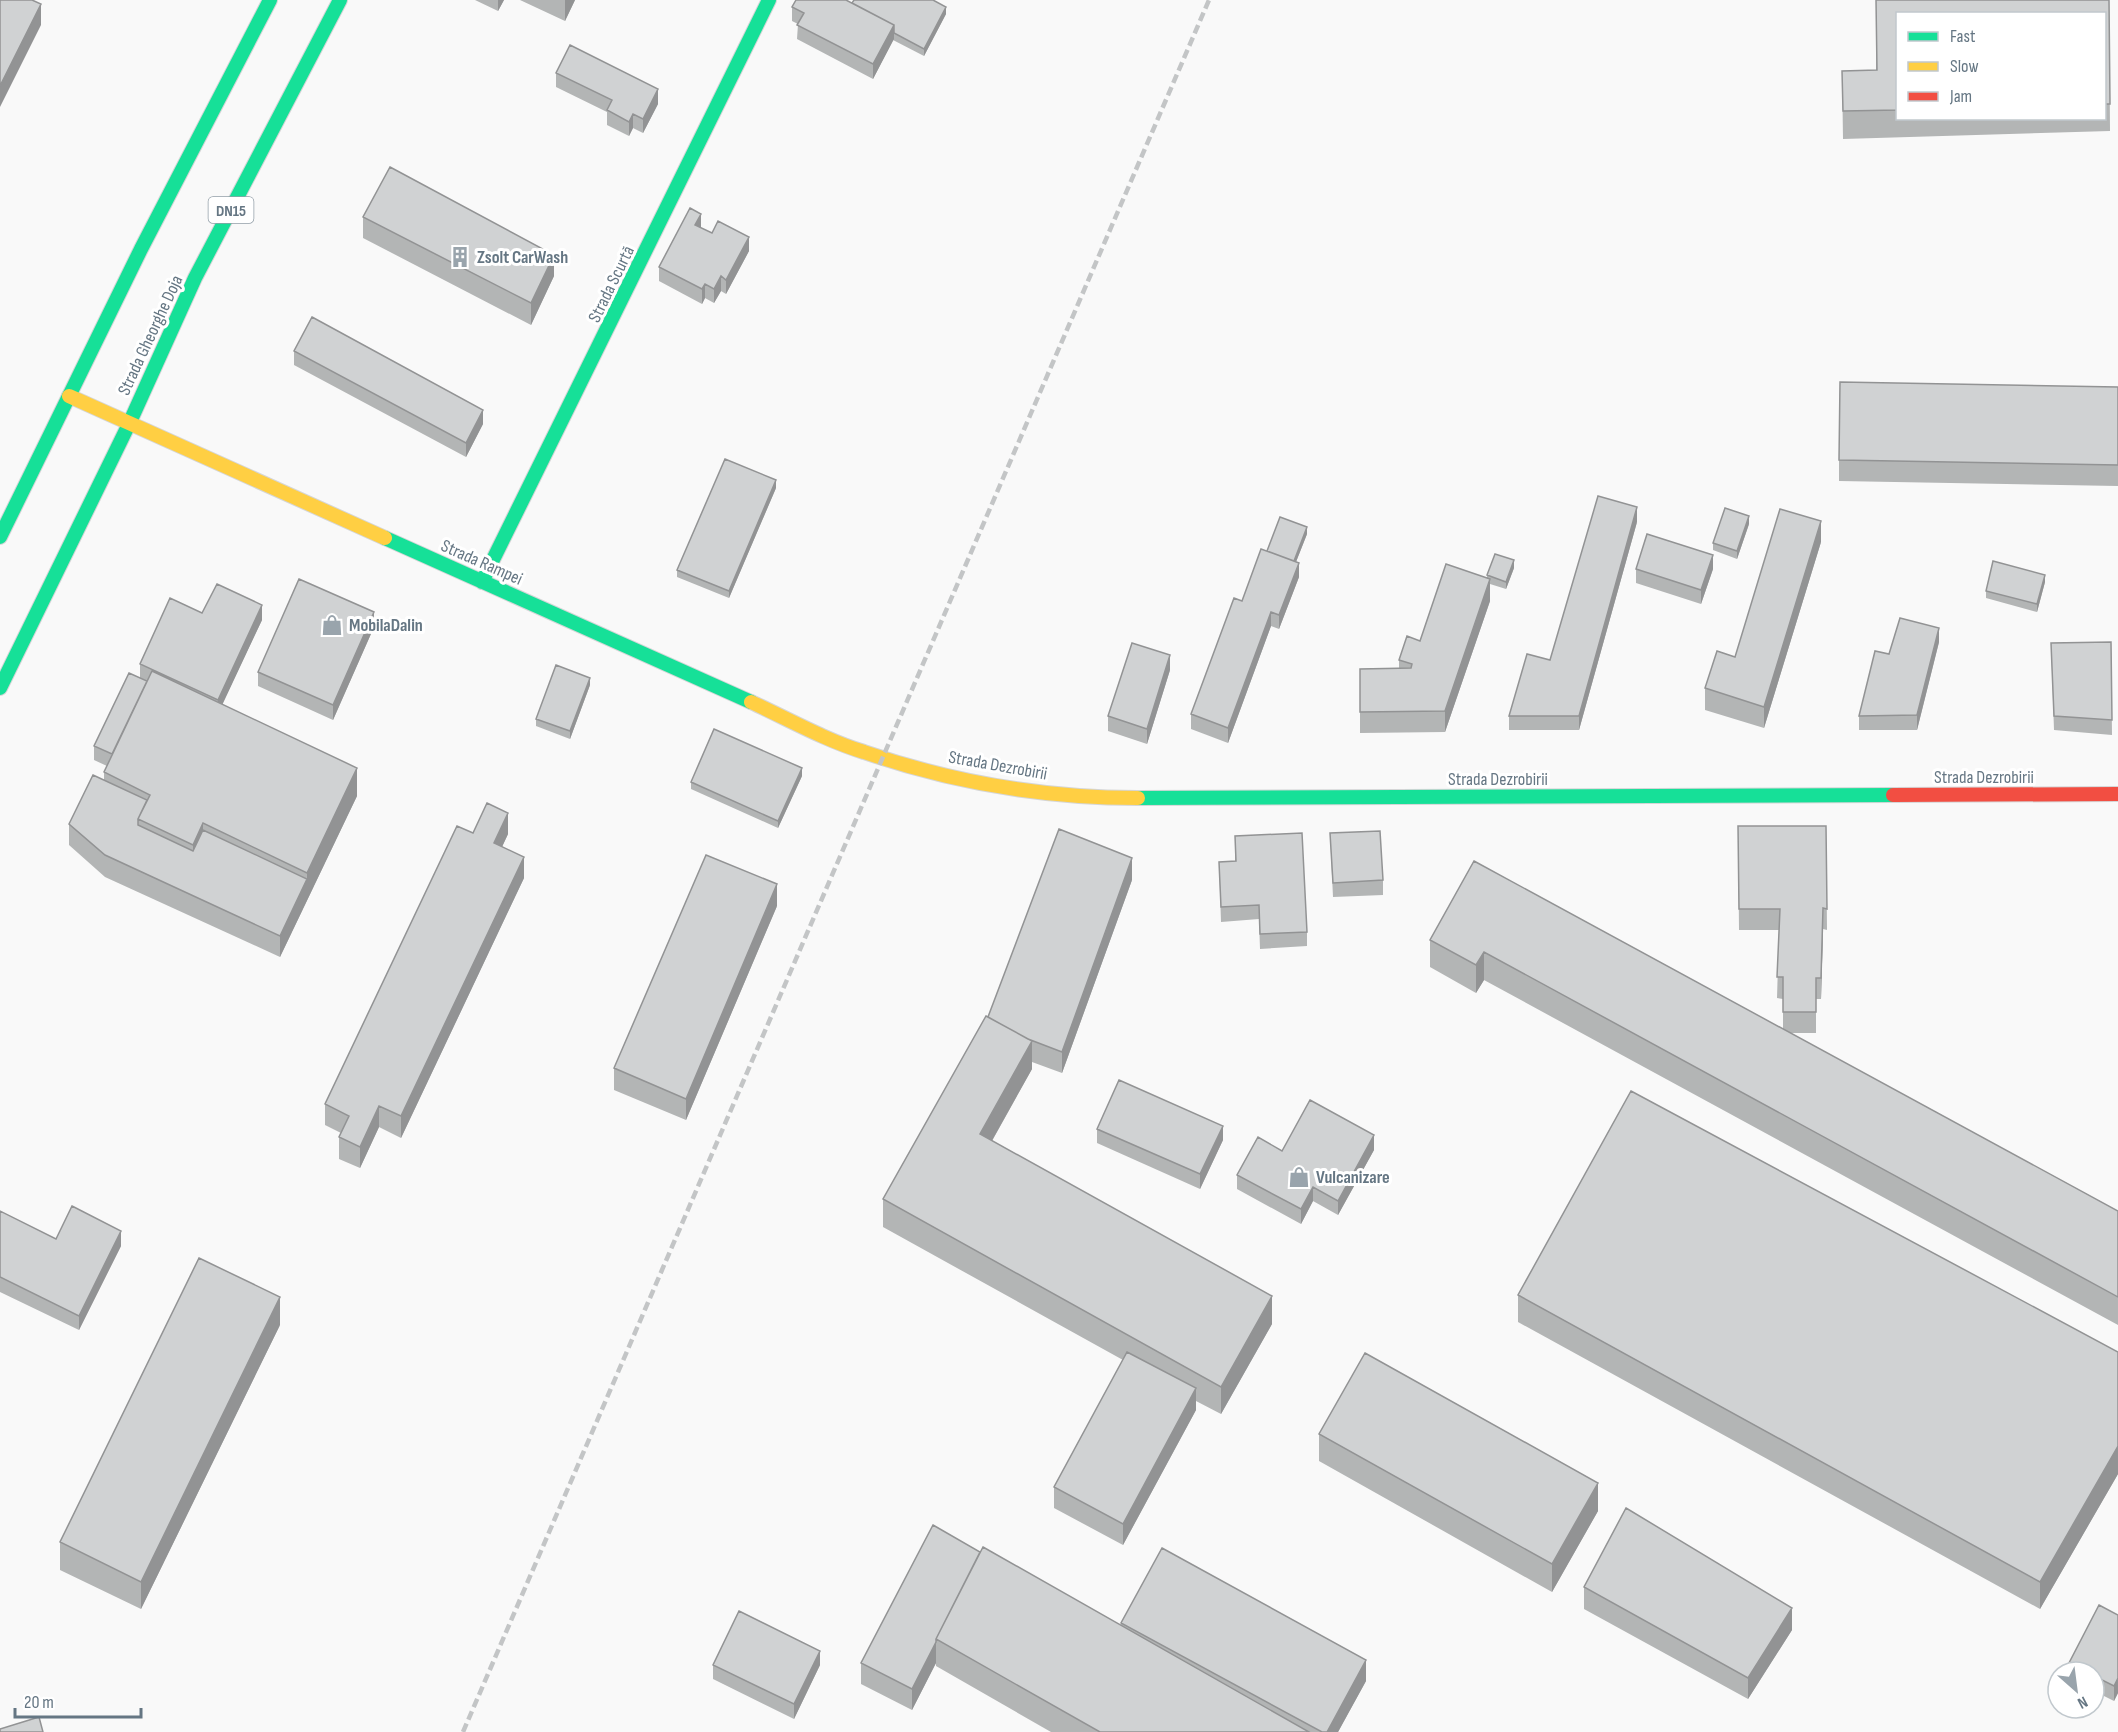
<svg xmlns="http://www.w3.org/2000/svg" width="2118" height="1732" viewBox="0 0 2118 1732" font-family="'Sofia Sans Condensed',sans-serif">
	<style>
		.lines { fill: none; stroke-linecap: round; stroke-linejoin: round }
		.fast-casing { stroke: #d5d6d7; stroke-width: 16 }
		.slow-casing { stroke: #d5d6d7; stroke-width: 16 }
		.jam-casing { stroke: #d5d6d7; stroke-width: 16 }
		.fast { stroke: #16e098; stroke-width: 14 }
		.slow { stroke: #ffcf43; stroke-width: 14 }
		.jam { stroke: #f24e42; stroke-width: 14 }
		.rail { stroke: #c3c5c6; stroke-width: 4.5; stroke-dasharray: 9 4.5; stroke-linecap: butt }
		.wall { fill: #b3b5b5; fill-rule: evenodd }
		.shaded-wall { fill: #929394 }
		.building { fill: #d0d2d3; stroke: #929394; stroke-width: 1.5 }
		.labels { text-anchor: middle; stroke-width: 6; stroke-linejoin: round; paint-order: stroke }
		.shield { fill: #fff; stroke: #939fa8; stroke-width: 1.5 }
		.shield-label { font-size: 16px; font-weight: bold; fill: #657683 }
		.poi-label { font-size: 18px; font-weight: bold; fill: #657683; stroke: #fff; text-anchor: start }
		.street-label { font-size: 18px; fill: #657683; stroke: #fff }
	</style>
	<rect width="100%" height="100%" fill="#f9f9f9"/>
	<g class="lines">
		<defs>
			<path id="fast" d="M0,537L141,249L270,0
				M385,538L751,702
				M482,582L769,0
				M0,688L129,424L195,278L340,0
				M1138,798L1893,795"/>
			<path id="slow" d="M69,396L385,538
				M751,702C788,719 825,740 864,752C951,782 1046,798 1138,798"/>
			<path id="jam" d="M1893,795L2118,794"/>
		</defs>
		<use href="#fast" class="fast-casing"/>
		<use href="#slow" class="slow-casing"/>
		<use href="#jam" class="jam-casing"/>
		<use href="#fast" class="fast"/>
		<use href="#slow" class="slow"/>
		<use href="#jam" class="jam"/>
		<path class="rail" d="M463,1732L1209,0"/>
	</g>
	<path class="wall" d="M475,0H504L498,11Z
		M520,0H575L565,21Z
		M1876,0H2109L2110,131L1843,139L1842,71L1876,70ZM1898,14H2104V118H1898Z
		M852,3L946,14L924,56L893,40L873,79L797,39L798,24L792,21V7Z
		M556,73L658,104L643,133L633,128L629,136L607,125V112L556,87Z
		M363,217L554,276L531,325L363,238Z
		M701,228L749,251L726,294L721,291L714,303L705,298L702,304L659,281V267Z
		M294,351L483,424L466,457L294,365Z
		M2118,387V486L1839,481V460Z
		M776,488L729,598L677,577V570Z
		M1637,522L1579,730H1509V716L1550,660Z
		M1749,524L1737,559L1713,550V543Z
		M1307,534L1296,562L1299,577L1279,629L1271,626L1228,743L1191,729V714L1267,551Z
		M1821,542L1764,728L1705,710V688L1735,657Z
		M1514,568L1506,589L1490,584V601L1445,732L1360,733V669L1399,668V660L1487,578V575Z
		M1636,569H1713L1701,604L1636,583Z
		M2045,582L2037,612L1986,598V591Z
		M202,613L262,620L222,704L357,796L280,957L105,877L69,845V824L104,780V772L107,766L94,760V746L140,678V664Z
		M374,627L333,720L258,686V672Z
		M1939,642L1917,730H1859V716L1889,654Z
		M2111,642L2112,735L2054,730L2051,643Z
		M1170,670L1147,744L1108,731V716Z
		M590,685L570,739L536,726V719Z
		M802,776L778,828L691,789V782Z
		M1738,826H1826L1827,930L1823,929L1821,999H1816V1033H1790L2118,1211V1325L1484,980L1476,993L1430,967V940L1474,861L1783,1029V999L1777,998L1779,930H1739Z
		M473,833L508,834L502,847L524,878L401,1138L379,1127L360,1168L339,1159V1137L341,1133L325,1125V1104Z
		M1330,833L1383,880V895L1333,897Z
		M1235,836L1307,932V946L1260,949L1259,919L1221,922L1219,862L1235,861Z
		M1132,880L1062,1073L1032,1062V1069L992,1141L1272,1324L1221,1414L1196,1401V1410L1123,1545L1054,1508V1487L1123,1360L883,1227V1199L988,1017Z
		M777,906L686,1120L614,1090V1068Z
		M1097,1129L1223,1140L1200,1189L1097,1143Z
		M1374,1150L1338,1215L1313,1201L1301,1224L1237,1189V1175L1282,1151Z
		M0,1211L56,1239L121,1246L79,1330L0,1292Z
		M1518,1295L2118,1352V1474L2040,1609L1518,1322Z
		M280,1325L141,1609L60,1570V1542Z
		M1319,1434L1598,1511L1552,1592L1319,1461Z
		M980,1552L1121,1625V1623L1366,1681L1338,1732H1051L936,1666V1663L912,1710L861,1684V1663Z
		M1584,1587L1792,1630L1748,1699L1584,1609Z
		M2118,1615V1693L2114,1701L2094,1691V1672H2069V1663Z
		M713,1665H820L794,1719L713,1679Z"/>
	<path class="shaded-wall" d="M498,0H504L498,11Z
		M565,0H575L565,21Z
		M41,4V25L0,107V86Z
		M946,7V14L924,56V49Z
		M894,25V39L873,79V64Z
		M658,89V104L643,133V119Z
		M633,114V128L629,136V122Z
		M701,214V229L695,225Z
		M749,237V251L726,294V280Z
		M554,255V276L531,325V303Z
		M721,276V291L714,303V289Z
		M705,284V298L702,304V289Z
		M483,410V424L466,457V443Z
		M776,480V488L729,598V591Z
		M1637,507V522L1579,730V716Z
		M1749,516V524L1737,559V551Z
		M1821,521V542L1764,728V707Z
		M1307,527V534L1292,572V565Z
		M1713,555V569L1701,604V590Z
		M1514,560V568L1506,589V582Z
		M1299,563V577L1279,629V615Z
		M2045,575V582L2037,612V604Z
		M1490,579V601L1445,732V711Z
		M262,605V620L218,714V700Z
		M374,612V627L333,720V705Z
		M1271,612V626L1228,743V728Z
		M1939,628V642L1917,730V715Z
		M1170,655V670L1147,744V729Z
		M590,678V685L570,739V731Z
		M357,768V796L280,957V936L307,879V873Z
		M802,768V776L778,828V821Z
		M508,813V834L494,864V843Z
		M203,823V851L193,872V845Z
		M524,857V878L401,1138V1116Z
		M1132,858V880L1062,1073V1052Z
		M777,884V906L686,1120V1099Z
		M1823,908V929L1821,999V978Z
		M1484,952V980L1476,993V965Z
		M1032,1041V1069L980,1162V1134Z
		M379,1106V1127L360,1168V1147Z
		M1223,1126V1140L1200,1189V1174Z
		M1374,1135V1150L1338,1215V1201Z
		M1313,1187V1201L1301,1224V1209Z
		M121,1231V1246L79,1330V1316Z
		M1272,1296V1324L1221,1414V1387Z
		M280,1297V1325L141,1609V1582Z
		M1196,1388V1410L1123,1545V1524Z
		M2118,1446V1474L2040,1609V1582Z
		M1598,1483V1511L1552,1592V1564Z
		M1792,1608V1630L1748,1699V1678Z
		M936,1642V1663L912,1710V1689Z
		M820,1651V1665L794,1719V1704Z
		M1366,1660V1681L1338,1732H1327Z
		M2118,1678V1693L2114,1701V1686Z"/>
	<path class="building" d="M0,0H32L41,4L0,86Z
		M796,0H846L894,25L873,64L797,25L804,13L792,7Z
		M854,0H933L946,7L924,49L894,33V25L852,3Z
		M1876,0H2109L2110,104H2104V14H1898V110L1843,111L1842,71L1877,70Z
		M570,45L658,89L643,119L633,114L629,122L607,110L612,100L556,73Z
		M390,167L554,255L531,303L363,217Z
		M690,208L701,214L695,225L712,233L718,221L749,237L726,280L721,276L714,289L705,284L702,289L659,267Z
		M312,317L483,410L466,443L294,351Z
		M1840,382L2118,387V465L1839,460Z
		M725,459L776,480L729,591L677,570Z
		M1598,496L1637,507L1579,716H1509L1527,654L1550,660Z
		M1725,508L1749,516L1737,551L1713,543Z
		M1780,509L1821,521L1764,707L1705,688L1717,651L1735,657Z
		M1280,517L1307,527L1294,561L1267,551Z
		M1647,534L1713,555L1701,590L1636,569Z
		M1261,549L1299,563L1279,615L1271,612L1228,728L1191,714L1234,598L1242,601Z
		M1495,554L1514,560L1506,582L1487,575Z
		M1993,561L2045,575L2037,604L1986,591Z
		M1446,564L1490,579L1445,711L1360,712V669L1411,668L1412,664L1399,660L1407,636L1420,641Z
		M299,579L374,612L333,705L258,672Z
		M217,584L262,605L218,700L140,664L170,598L202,613Z
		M1900,618L1939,628L1917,715L1859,716L1875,651L1889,654Z
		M2111,642L2112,720L2054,716L2051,643Z
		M1132,643L1170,655L1147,729L1108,716Z
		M556,665L590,678L570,731L536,719Z
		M152,671L357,768L307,873L203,823L193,845L138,819L150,795L104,772Z
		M129,673L147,681L112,754L94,746Z
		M714,729L802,768L778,821L691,782Z
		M93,775L147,800L138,819V825L193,851L203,830L307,879L280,936L105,855L69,824Z
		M487,803L508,813L494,843L524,857L401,1116L379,1106L360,1147L339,1137L349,1116L325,1104L457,826L473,833Z
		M1738,826H1826L1827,909L1823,908L1821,978H1816V1012H1783V977H1777L1780,909H1739Z
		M1059,829L1132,858L1062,1052L1028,1039L988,1017Z
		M1380,831L1383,880L1333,883L1330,833Z
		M1302,833L1307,932L1260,934L1259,905L1221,907L1219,862L1236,861L1235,836Z
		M706,855L777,884L686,1099L614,1068Z
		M1474,861L2118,1211V1297L1484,952L1476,965L1430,940Z
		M986,1016L1032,1041L980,1134L1272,1296L1221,1387L883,1199Z
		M1119,1080L1223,1126L1200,1174L1097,1129Z
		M1631,1091L2118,1352V1446L2040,1582L1518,1295Z
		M1310,1100L1374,1135L1338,1201L1313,1187L1301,1209L1237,1175L1258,1137L1282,1151Z
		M72,1206L121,1231L79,1316L0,1277V1211L56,1239Z
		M199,1258L280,1297L141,1582L60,1542Z
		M1127,1352L1196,1388L1123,1524L1054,1487Z
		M1365,1353L1598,1483L1552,1564L1319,1434Z
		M1626,1508L1792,1608L1748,1678L1584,1587Z
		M933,1525L980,1552L936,1639V1642L912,1689L861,1663Z
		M983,1547L1309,1732H1100L936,1639Z
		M1162,1548L1366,1660L1327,1732H1322L1121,1623Z
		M2099,1605L2118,1615V1678L2114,1686L2094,1676V1672H2086L2069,1663Z
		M739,1611L820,1651L794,1704L713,1665Z
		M39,1717L43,1732H0V1729Z"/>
	<defs>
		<symbol id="building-bare" viewBox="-9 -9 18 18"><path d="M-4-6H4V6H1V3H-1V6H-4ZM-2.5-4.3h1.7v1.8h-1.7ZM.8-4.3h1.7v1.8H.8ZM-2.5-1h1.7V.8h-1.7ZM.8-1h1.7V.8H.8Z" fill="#99a4ac" stroke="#fff" stroke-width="2.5" paint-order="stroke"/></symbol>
		<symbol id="shop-bare" viewBox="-9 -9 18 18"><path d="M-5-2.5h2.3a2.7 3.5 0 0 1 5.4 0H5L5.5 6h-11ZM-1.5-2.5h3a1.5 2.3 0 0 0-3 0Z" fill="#99a4ac" stroke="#fff" stroke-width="2.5" paint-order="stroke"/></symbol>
	</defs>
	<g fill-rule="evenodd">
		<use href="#building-bare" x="445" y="242" width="30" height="30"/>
		<use href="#shop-bare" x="317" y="610" width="30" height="30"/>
		<use href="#shop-bare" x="1284" y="1162" width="30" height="30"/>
	</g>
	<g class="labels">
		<rect class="shield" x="208.5" y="197" width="45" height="26" rx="4.5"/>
		<g class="shield-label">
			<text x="231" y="216">DN15</text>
		</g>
		<g class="poi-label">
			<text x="477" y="263">Zsolt CarWash</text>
			<text x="349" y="631">MobilaDalin</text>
			<text x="1316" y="1183">Vulcanizare</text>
		</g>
		<g class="street-label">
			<text transform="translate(611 284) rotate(-64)" y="6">Strada Scurtă</text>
			<text transform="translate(150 335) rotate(-65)" y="6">Strada Gheorghe Doja</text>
			<text transform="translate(482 562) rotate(24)" y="6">Strada Rampei</text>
			<text transform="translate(998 765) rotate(10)" y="6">Strada Dezrobirii</text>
			<text x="1984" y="783">Strada Dezrobirii</text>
			<text x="1498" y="785">Strada Dezrobirii</text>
		</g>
	</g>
	<rect x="1896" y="12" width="210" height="108" fill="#ffffff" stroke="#c1c8cd" stroke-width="1.5"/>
	<rect x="1908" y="32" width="30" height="9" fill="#16e098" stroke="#c1c8cd" stroke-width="1.5"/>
	<text x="1950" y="42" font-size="18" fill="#657683">Fast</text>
	<rect x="1908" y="62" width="30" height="9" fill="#ffcf43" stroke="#c1c8cd" stroke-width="1.5"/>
	<text x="1950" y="72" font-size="18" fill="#657683">Slow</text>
	<rect x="1908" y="92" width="30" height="9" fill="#f24e42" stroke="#c1c8cd" stroke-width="1.5"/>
	<text x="1950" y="102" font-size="18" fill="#657683">Jam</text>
	<g transform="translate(2076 1690) rotate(152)"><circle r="28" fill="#ffffff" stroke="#c1c8cd" stroke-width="1.5"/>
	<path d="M0-4.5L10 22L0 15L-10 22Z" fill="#99a4ac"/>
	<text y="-9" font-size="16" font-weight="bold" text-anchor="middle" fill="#657683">N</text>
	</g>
	<path d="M15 1708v9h126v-9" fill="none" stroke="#657683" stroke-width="3"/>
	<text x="24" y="1708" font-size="18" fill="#657683" stroke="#ffffff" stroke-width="4.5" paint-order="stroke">20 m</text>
</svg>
